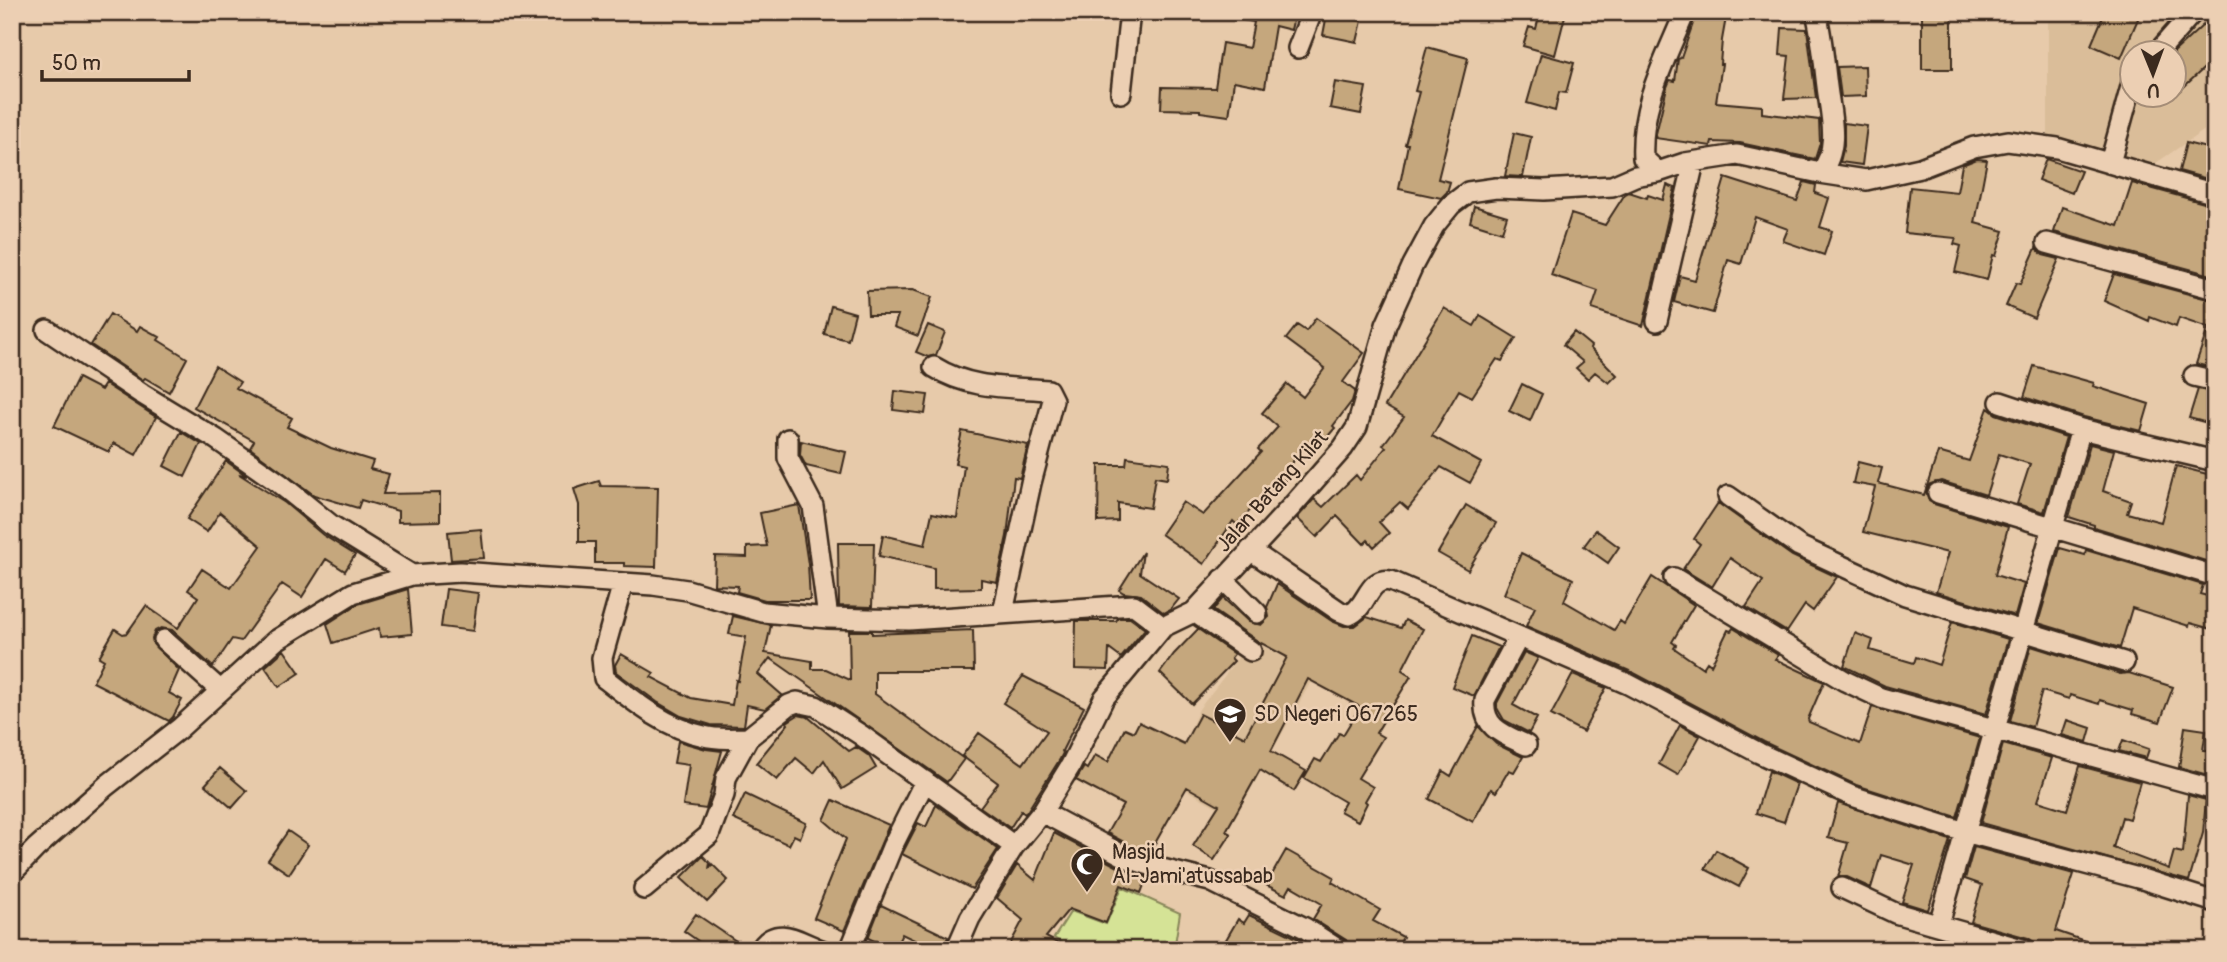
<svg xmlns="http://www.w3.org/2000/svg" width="2227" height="962" viewBox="0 0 2227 962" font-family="Pangolin,sans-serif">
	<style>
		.built { fill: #dabd99; fill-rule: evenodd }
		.green { fill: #d5e396; stroke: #88865a; stroke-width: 2 }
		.building { fill: #c5a77d; stroke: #3b2a1e; stroke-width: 2 }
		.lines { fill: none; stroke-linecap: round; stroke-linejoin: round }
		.minor-casing { stroke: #3b2a1e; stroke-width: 24 }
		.minor { stroke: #eccfb3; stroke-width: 19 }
		.labels { text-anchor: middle; stroke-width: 5; stroke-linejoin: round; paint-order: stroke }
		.street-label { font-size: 21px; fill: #3b2a1e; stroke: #eccfb3 }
		.poi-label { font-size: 21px; fill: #3b2a1e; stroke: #eccfb3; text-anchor: start }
	</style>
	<rect width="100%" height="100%" fill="#e7caaa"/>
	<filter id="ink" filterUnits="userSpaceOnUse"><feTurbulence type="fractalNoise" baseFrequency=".0143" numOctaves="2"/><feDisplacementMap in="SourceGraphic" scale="14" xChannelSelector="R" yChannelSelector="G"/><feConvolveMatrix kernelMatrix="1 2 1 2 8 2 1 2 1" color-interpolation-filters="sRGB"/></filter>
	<g filter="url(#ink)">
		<path class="built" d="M2053,12H2215V123L2150,167L2048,147V22ZM2132,52H2174V94H2132Z
			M1248,639L1316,673L1235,817L1168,780L1199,709L1236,661Z"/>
		<path class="green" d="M1122,887L1180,913L1174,950H1060L1063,944L1054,938L1071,911L1106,924Z"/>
		<path class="building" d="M1243,12H1295L1291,30L1275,26L1265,87L1234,81L1229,116L1200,112V110L1161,109L1162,87L1215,88L1222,43L1249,48L1254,22L1242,20Z
			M1540,12H1566L1555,55L1523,46L1529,27L1536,29Z
			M1697,12H1727L1722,40L1720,64H1722L1716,102L1762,106V113L1819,120L1820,143L1815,159L1740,143L1712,142L1711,146L1655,138L1667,87L1670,80L1675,81L1678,59L1681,58Z
			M1922,12H1952V69H1922Z
			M2105,12H2141L2121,58L2091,45Z
			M1327,14L1362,21L1357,42L1323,35Z
			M2215,14V58L2174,96V52Z
			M1782,28L1807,29L1816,98L1784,99L1789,56L1780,55Z
			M1427,47L1468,58L1438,179L1450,182L1447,192L1441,198L1399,189L1408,144H1405L1419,92L1415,91Z
			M1541,54L1574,63L1566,93L1559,92L1555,111L1527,103Z
			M1865,66L1866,96L1841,97L1837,67Z
			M1335,82L1366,87L1361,114L1330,108Z
			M1844,123L1867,126L1862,165L1840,162L1844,146Z
			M1514,133L1531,137L1523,177L1505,176Z
			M2186,143L2215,150V181L2179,171Z
			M1977,159L1987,160L1975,223L2004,231L1996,256L1993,255L1987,280L1955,272L1961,246L1954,244L1956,238L1905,233L1910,187L1957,192L1962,165Z
			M2046,159L2081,171L2072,193L2038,180Z
			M1725,178L1797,201L1804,182L1816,185L1815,193L1829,198L1820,227L1832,231L1824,255L1783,241L1788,229L1755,217L1741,264L1728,260L1713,313L1674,302L1680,276L1695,280Z
			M2132,183L2215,206V276L2054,232L2062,207L2118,226Z
			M1667,185L1675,188L1643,326L1592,309L1598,291L1551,275L1571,214L1605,225L1625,194L1629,192L1647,198L1648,195L1663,200Z
			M1474,206L1507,216L1502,232L1470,222Z
			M2036,248L2043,255L2059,259L2034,318L2006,306L2016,283L2020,284Z
			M2114,274L2215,301V368L2196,364L2208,328L2179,318L2176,327L2150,317L2149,321L2104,301Z
			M913,290L932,297L918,336L894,327L898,315H868L867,291Z
			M831,306L855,313L848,340L824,334Z
			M1444,308L1474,326L1480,316L1516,338L1502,361L1497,359L1472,397L1459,390L1432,436L1481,463L1470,483L1441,467L1408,509L1400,502L1379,522L1389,533L1374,547L1368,540L1364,544L1337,516L1317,537L1297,518L1314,499L1323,507L1356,475L1360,480L1386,447L1383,445L1404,417L1385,406Z
			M110,314L137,331L140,326L160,337L158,340L187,358L169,392L145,378L143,380L91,345Z
			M1316,318L1364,353L1343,382L1355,391L1352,401L1333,426L1335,428L1322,443L1315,436L1281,475L1286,479L1274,492L1270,488L1237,525L1233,521L1204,564L1161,534L1183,502L1203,515L1261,452L1258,449L1278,427L1262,413L1287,384L1303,397L1325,368L1286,339L1297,325L1306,331Z
			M928,325L945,332L936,355L928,357L916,352Z
			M1574,332L1591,346L1590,348L1617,375L1609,383L1595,372L1588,379L1576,368L1583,362L1563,345Z
			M215,366L240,382L236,388L292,418L287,427L331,448L373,461L370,469L389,474L383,494L440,493V521L398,522V511L361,500L358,508L314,495L250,448L254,441L194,407Z
			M2034,366L2094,383L2093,386L2149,404L2141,431L2084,417L2024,397Z
			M78,378L101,390L105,384L156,417L136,455L114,443L109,452L54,426Z
			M1522,384L1542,394L1530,421L1509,411Z
			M2198,389L2215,393V425L2189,418Z
			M895,391L928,395L925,414L893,410Z
			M1988,408L1996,414L2066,437L2044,512L2017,504L2030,464L1999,454L1986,495L1941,481L1930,484L1926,490L1929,501L1934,504L2008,527L1995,575L2024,584L2015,616L1936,592L1948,553L1863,532L1875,487L1853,483L1858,462L1882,468L1878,483L1924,495L1938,452L1969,461Z
			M962,431L1028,445L1020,478L1014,477L1007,536L997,582L981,579V588L934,589V568L879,556L883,535L925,545L932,513L957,518L964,466L955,464Z
			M181,432L201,444L185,477L164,466Z
			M801,441L846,452L841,474L806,466L800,455Z
			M2090,444L2114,450L2103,491L2131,501L2127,513L2161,522L2176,466L2215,476V542L2209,562L2094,527V525L2069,517Z
			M1127,457L1169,463L1167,479L1155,477L1150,508L1118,503V521L1098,522L1099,465H1126Z
			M226,461L247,476L239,474L285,503L323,535L355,555L345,571L326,559L302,597L282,584L241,641L232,639L213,667L172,630L161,628L155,631L152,638L153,644L179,670L169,693L182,700L173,717L169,721L93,682L104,660L99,657L115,629L123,634L127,633L146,606L178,628L198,597L188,590L202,569L231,588L261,546L220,512L207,532L187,519Z
			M599,481L601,486L658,487L656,567L624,566V563H595V542H579V505L574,489Z
			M1718,503L1792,556L1837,577L1813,611L1805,605L1787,632L1746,607L1763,581L1730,558L1712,587L1683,569L1700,544L1694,539Z
			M799,505L808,564L810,600H765L737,592L738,586L714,585L715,556L747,557V547L767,546L760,513Z
			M1466,505L1496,523L1468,570L1438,553Z
			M481,529L484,558L451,560L448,532Z
			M1596,530L1619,547L1608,563L1584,546Z
			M838,543H874L872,607L839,606Z
			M2060,548L2085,555L2086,550L2203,585L2200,594L2215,598V630L2190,623L2189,626L2132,608L2120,648L2038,623Z
			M1143,552L1140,573L1179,599L1171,609L1164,613L1141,595L1124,593L1119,590Z
			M1521,553L1573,579L1564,601L1614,630L1620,621L1624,624L1652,577L1694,605L1672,642L1676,645L1674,648L1703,668L1707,662L1711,665L1728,630L1731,631L1733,628L1778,655L1775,659L1824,682L1808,719L1809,722L1860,744L1872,707L1980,738L1957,817L1856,785L1764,742L1634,673L1526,626L1535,607L1504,594Z
			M1277,584L1332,621L1344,626H1355L1367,617L1401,628L1405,620L1423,629L1402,670L1411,676L1376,733L1383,737L1358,778L1373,787L1365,801L1367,803L1358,821L1340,811L1345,802L1304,778L1315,759L1321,762L1339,733L1343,735L1360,707L1308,679L1271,751L1306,771L1294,791L1260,770L1226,831L1231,834L1214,860L1193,846L1219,805L1187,787L1150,852L1133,847L1107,833L1123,805L1076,780L1084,767L1087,769L1095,755L1108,762L1125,728L1134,732L1139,722L1184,744L1200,714L1245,737L1287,657L1259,642L1213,610L1223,598L1249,622L1261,625L1269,617L1267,607Z
			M408,589L412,634L380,637L379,628L333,643L327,624L358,604Z
			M446,589L478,593L473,631L441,627Z
			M733,616L771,625L765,653L812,661V669H826L850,680L849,631H872V634L973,630L974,671H875V694L964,759L947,782L770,658L758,674L782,695L765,709L747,705L744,726L711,725L681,716L657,702L616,672L615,665L621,654L654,673L651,677L691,698L732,705L736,680L738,681L746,637L729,634Z
			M1118,618H1130L1145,629L1121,658L1109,649L1108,670L1075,669L1076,621H1116Z
			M1952,622L2008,639L1986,714L1885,686L1844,666L1855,633L1873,640L1870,650L1914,663L1916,657L1939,665Z
			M1198,629L1234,654L1231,658L1234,661L1192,704L1160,673L1174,654Z
			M1472,636L1499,647L1474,696L1452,687Z
			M2031,646L2120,674L2129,673L2173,687L2160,722L2132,714L2133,710L2100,700L2099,704L2070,695L2069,699L2042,691L2032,727L2010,721Z
			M284,650L300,673L279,687L265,667Z
			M1524,652L1538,658L1513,705L1537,718L1529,733L1504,720L1497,708V703Z
			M1573,674L1606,688L1583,732L1551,715Z
			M1023,676L1084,707L1062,751L1063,753L1060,759L1028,810L1025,814L1021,811L1010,828L980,807L998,783L962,756L979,733L1023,764L1047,731L1003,703Z
			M798,715L808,717L849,751L856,747L869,756L876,768L842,789L824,760L814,773L796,758L777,780L756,763L788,724L787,722Z
			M2067,720L2091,728L2087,742L2062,735Z
			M1680,725L1700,736L1678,775L1659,764Z
			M1478,726L1496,744L1523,757L1514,772L1509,770L1496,792L1491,789L1473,822L1429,799L1443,771L1451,776Z
			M2185,727L2206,730L2203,750H2215V777L2179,767Z
			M2123,740L2149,749L2146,758L2119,751Z
			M678,741L706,749L722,751L706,809L683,806L689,765L674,763Z
			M2003,744L2052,758L2038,801L2067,810L2080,766L2140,782L2129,819L2122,817L2113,848L2169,869L2174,851L2183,853L2188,795L2206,800L2203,833L2189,881L1981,823Z
			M220,768L247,791L232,808L205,785Z
			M1769,771L1797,784L1784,822L1756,813Z
			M745,794L806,823L800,838L794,835L789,845L733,819Z
			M833,800L889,825L844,931L814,918L846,839L824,820Z
			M1838,803L1950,840L1928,910L1902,902L1914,865L1881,855L1871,888L1847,877H1838L1848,843L1828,838Z
			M936,805L998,849L972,889L902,854L918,823L926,827Z
			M288,831L308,845L289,874L268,860Z
			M1054,833L1122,869L1147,877L1141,893L1121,885L1106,923L1069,909L1046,937L1070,950H1007L1023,920L997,898L1017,865L1035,880Z
			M1974,847L2074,874L2056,931L2102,947V950H2037L2034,942L2028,938L1971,922L1982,885L1965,879Z
			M1286,850L1334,877L1332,882L1380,910L1373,921L1403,937L1396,950H1351L1346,940L1313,919L1322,904L1291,886L1286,895L1266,885Z
			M1716,850L1749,868L1739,887L1705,869Z
			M703,856L710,863L709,869L712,864L728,880L707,902L681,878Z
			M881,905L948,937L942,950H935L902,934L894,950L868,938Z
			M696,914L748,949V950H711L684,931Z
			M1249,915L1299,939L1316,950H1220L1238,919L1244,923Z"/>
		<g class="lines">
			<defs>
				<path id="minor" d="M1816,12C1823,40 1824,66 1828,94C1832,120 1839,151 1820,173
					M1298,48L1312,12
					M2158,52L2193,12
					M1121,93L1130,12
					M2110,163L2132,83
					M1658,172L1643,158C1640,104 1665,61 1685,12
					M2047,243L2215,289
					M1657,321L1694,162
					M47,330L142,394L216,439L279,483L331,525L412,575
					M934,367C969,389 1008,387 1048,390L1053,400L1031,483L1003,612
					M2194,376L2215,381
					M2000,402L2081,429L2215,461
					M788,439V458L813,506L828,618
					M1938,493L2215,576
					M1728,496L1799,546L1905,595L2124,662
					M1250,550L1339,611L1349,615C1368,608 1367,576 1391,581L1628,684L1759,753L1852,796L1965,832L2142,879L2215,902
					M1674,578L1845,681L1881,698L2215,790
					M1223,579L1257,613
					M623,583L602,658L604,678C633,701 666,728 704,736C717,740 734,738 748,738
					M1194,612L1251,651
					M1518,638L1485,700C1482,728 1505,735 1526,745
					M164,640L220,690
					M1042,812L1128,858L1162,869L1210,881L1305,928L1339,950
					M12,873L36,848L106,786L180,728L275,641L353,593L412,575L460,572L653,585L687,590L763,612L828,618L909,620L1134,605L1163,627
					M1842,888L1895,913L2025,950
					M644,889L709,835L724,795L726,778L748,738L789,705L797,702L816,706L861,735L1014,846
					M1939,924L2081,429
					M760,950C776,924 798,941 821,950
					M850,950L892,847L925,781
					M956,950L970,918L1014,846L1042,812L1071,765L1104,698L1163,627L1194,612L1293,505L1343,448L1357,427L1386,325L1413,265L1434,226L1451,205L1468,192L1496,188L1544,190L1612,186L1635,176L1658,172L1685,163L1737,155L1820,173L1866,180L1920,168L1974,147L2008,141L2057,148L2215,194"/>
			</defs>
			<use href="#minor" class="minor-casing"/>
			<use href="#minor" class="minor"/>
		</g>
	</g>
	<defs>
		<symbol id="school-pin" viewBox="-11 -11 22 30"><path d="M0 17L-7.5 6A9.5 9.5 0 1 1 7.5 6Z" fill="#3b2a1e" stroke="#eccfb3"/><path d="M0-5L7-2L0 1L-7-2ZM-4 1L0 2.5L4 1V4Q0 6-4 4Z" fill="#fff"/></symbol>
		<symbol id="mosque-pin" viewBox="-11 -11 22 30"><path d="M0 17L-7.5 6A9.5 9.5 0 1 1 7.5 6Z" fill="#3b2a1e" stroke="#eccfb3"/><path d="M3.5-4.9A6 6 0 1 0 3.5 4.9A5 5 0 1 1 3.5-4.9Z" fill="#fff"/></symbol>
	</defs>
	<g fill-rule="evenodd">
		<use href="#school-pin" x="1211" y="695" width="38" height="52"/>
		<use href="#mosque-pin" x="1068" y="845" width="38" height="52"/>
	</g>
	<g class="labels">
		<g class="street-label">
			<text transform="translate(1272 491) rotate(-48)" y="7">Jalan Batang Kilat</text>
		</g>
		<g class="poi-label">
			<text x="1254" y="721">SD Negeri 067265</text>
			<text x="1112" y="859">Masjid<tspan x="1112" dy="24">Al-Jami'atussabab</tspan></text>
		</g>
	</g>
	<rect width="2227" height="962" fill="none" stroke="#eccfb3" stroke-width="42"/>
	<rect x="21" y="21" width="2185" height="920" fill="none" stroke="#3b2a1e" stroke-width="2.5" filter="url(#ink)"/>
	<g transform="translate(2153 74) rotate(179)"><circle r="33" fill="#eccfb3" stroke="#a58d77" stroke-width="2"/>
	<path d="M0-5L12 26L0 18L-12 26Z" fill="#3b2a1e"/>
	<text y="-10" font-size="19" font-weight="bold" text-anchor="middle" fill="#3b2a1e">U</text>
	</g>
	<path d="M42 70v10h147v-10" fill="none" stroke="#3b2a1e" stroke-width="3.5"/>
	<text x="52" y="70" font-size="21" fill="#3b2a1e" stroke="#eccfb3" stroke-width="5" paint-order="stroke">50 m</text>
</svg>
